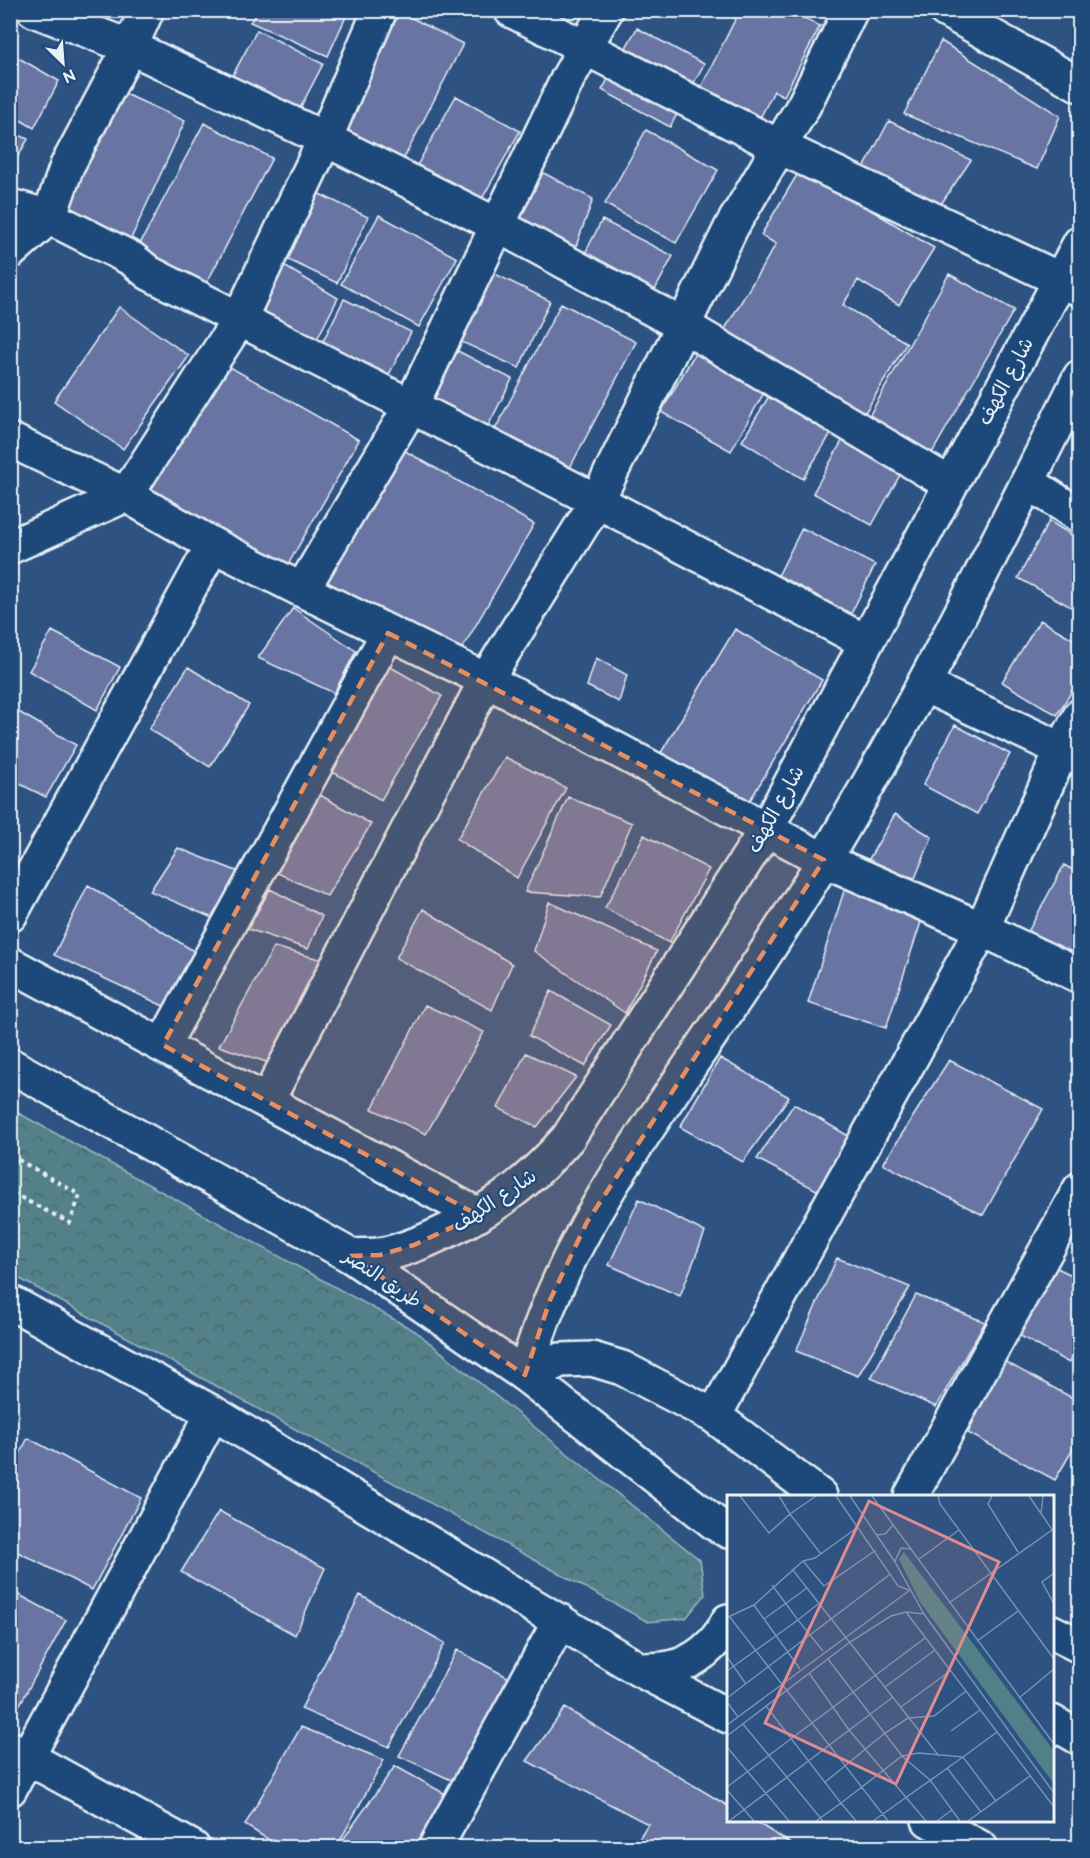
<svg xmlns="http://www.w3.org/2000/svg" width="1090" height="1858" viewBox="0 0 1090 1858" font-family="'Balsamiq Sans','Playpen Sans Arabic',sans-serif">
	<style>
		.park { fill: url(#park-crowns); stroke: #9db8c0; stroke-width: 1.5 }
		.building { fill: #6875a2; stroke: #e8f1f8; stroke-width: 1.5 }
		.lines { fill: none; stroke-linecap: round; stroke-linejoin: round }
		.street-casing { stroke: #e8f1f8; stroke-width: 38 }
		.secondary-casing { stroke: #e8f1f8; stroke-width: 38 }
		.primary-casing { stroke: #e8f1f8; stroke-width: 38 }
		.path { stroke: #e8f1f8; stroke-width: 4; stroke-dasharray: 4.5 4.5; stroke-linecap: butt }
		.street { stroke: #1f4a7a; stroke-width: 33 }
		.secondary { stroke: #1f4a7a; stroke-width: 33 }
		.primary { stroke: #1f4a7a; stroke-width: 33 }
		.marked { fill: #e88e5f; fill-opacity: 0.2; stroke: #e88e5f; stroke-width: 4.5; stroke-dasharray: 12 8; stroke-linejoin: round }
		.labels { text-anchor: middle; stroke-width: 4.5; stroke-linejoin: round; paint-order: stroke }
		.street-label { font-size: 20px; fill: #e8f1f8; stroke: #1f4a7a }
		.inset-road { fill: none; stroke: #7892b1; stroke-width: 1.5 }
		.view { fill: #df8c90; fill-opacity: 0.15; stroke: #df8c90; stroke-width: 3 }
		.inset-edge { fill: none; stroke: #e8f1f8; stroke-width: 3 }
	</style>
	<defs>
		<pattern id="park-crowns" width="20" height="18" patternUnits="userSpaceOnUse" patternTransform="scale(1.5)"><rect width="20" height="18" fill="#528089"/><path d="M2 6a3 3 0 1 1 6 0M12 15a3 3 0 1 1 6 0" fill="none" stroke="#4d676d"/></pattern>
	</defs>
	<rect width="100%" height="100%" fill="#2e5382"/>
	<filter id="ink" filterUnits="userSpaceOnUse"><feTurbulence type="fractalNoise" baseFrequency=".0167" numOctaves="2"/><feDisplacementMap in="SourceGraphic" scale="12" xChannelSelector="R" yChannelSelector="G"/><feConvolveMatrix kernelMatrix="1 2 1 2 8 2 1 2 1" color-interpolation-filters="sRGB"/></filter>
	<g filter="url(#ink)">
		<path class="park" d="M11,1109L415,1331L700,1560L705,1595L686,1618L648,1622L11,1274Z"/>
		<path class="building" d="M260,10H349L328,56L250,22Z
			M740,10H789L820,26L784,96L774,91L745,147L686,117Z
			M1038,10H1055L1051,17Z
			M400,12L463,44L400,166L337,133Z
			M637,28L704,64L670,127L602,90Z
			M257,30L323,64L296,116L227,86Z
			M941,41L1060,116L1037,169L904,114Z
			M10,53L59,81L34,128L10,114Z
			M119,91L185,121L129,243L63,213Z
			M456,96L520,131L479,204L415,169Z
			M889,121L971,160L937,210L862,172Z
			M204,123L272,158L201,294L132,259Z
			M646,130L718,170L676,243L605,204Z
			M10,131L28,139L17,158L10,165Z
			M801,168L934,248L899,305L858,280L843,305L907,343L863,416L723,332L776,244L761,235Z
			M536,169L593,199L571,260L504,229Z
			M311,190L368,217L337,283L280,256Z
			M379,215L457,258L419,327L341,284Z
			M602,220L673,256L650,299L580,263Z
			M274,260L338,298L312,349L248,317Z
			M489,271L550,301L519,368L455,339Z
			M949,274L1014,310L932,453L868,418Z
			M344,299L411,332L384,384L318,351Z
			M561,303L636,342L564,479L489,441Z
			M119,307L189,356L123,449L54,401Z
			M701,343L770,382L731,451L661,412Z
			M450,347L512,379L484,434L421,402Z
			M221,362L359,440L286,568L136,491Z
			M775,386L837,424L803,479L742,441Z
			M846,434L905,466L872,525L813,493Z
			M400,448L534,524L457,658L323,581Z
			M1049,521L1080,540V612L1018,578Z
			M802,528L875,565L844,628L770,592Z
			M293,608L356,651L334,693L258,658Z
			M1040,620L1080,643V678L1057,715L1002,682Z
			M735,629L822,680L743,812L656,761Z
			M52,631L120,667L97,710L29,671Z
			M596,658L627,675L619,702L587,686Z
			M387,665L442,696L381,800L326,768Z
			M188,667L249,705L210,767L149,729Z
			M10,707L76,745L46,797L10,779Z
			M955,725L1010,754L977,814L923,785Z
			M505,757L566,788L517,878L457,839Z
			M313,791L371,824L327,896L271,870Z
			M568,797L632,823L600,897L525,892Z
			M895,814L932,837L915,878L866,864Z
			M644,835L709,869L669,943L605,908Z
			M178,848L244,874L217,920L150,891Z
			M1064,865L1080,874V951L1076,957L1028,932Z
			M88,885L200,955L170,1009L54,955Z
			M845,888L924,913L886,1028L808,1003Z
			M270,889L322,916L308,949L248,929Z
			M549,902L657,951L625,1013L534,951Z
			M423,909L512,964L492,1010L396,958Z
			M274,947L323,960L272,1064L219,1046Z
			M551,991L611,1025L585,1066L529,1036Z
			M425,1005L484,1032L426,1134L372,1109Z
			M526,1053L576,1077L537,1127L498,1108Z
			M720,1058L789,1097L743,1162L680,1127Z
			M949,1060L1043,1109L983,1215L883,1164Z
			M794,1104L857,1141L828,1196L757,1159Z
			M639,1199L705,1232L680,1296L609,1265Z
			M837,1258L910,1287L858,1376L796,1351Z
			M1051,1265L1080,1279V1345L1069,1363L1015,1333Z
			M916,1295L985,1322L936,1407L871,1378Z
			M1002,1360L1080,1402V1437L1055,1480L968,1433Z
			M28,1438L141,1498L92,1590L10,1548V1472Z
			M1080,1462V1491L1072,1487Z
			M219,1511L325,1568L295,1635L181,1572Z
			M10,1590L66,1620L19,1706L10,1701Z
			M360,1595L445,1643L389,1747L301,1709Z
			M457,1650L515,1681L460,1784L399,1756Z
			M565,1708L728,1806V1820H753L798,1848H633L648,1824L527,1761Z
			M301,1727L384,1760L336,1848H282L245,1825Z
			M395,1766L447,1795L419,1848H337Z"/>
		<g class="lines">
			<defs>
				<path id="street" d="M34,10L130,47L325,139L497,225L684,326L950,484
					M511,10L780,147L1080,289
					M945,10L1080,85
					M10,206L49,217L132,259L149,273L597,501L866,642
					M10,252L49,217L67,166L130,47L147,10
					M10,440L126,495L213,545L302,590L486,680L824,860L982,929L1080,976
					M1028,482L1080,516
					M10,547L126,495L239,320L325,139L380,10
					M302,590L411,406L568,78L606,10
					M924,685L1080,758
					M10,915L213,545
					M10,964L478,1215
					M163,1045L388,633
					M267,1101L486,680L597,501L732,226L804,105L851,10
					M528,1377L560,1360L592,1359L622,1368L714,1416L820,1496
					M714,1416L982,929L1062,750L1080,716
					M911,1496L1080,1189
					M1052,1632L1080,1646
					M10,1748L193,1848
					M10,1789L213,1413
					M435,1848L560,1621"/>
				<path id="secondary" d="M351,1256C360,1255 369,1256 378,1255C395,1253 412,1246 427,1240C486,1215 526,1186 568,1138L767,828L1080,243
					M525,1375C556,1262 612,1181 676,1086C727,1011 778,937 824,860C918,704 999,540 1080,377"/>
				<path id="primary" d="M10,1065L351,1256L525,1375L716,1524L728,1531
					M10,1302L213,1413L640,1670L728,1716
					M640,1670C650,1670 660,1670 670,1668C695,1663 717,1644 728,1621
					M1052,1722L1080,1738
					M929,1820L981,1848"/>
			</defs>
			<use href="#street" class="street-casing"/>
			<use href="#secondary" class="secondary-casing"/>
			<use href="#primary" class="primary-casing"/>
			<path class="path" d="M10,1155L80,1195L70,1223L10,1192"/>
			<use href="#street" class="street"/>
			<use href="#secondary" class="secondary"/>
			<use href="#primary" class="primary"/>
		</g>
	</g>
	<path class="marked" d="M388,633L824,860L587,1222L550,1300L525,1375L351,1256L380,1255L414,1245L478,1215L163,1045Z"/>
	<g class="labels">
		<g class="street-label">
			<text transform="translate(1005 381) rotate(-62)" y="7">شارع الكهف</text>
			<text transform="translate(775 809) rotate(-61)" y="7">شارع الكهف</text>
			<text transform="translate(494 1200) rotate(-34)" y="7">شارع الكهف</text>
			<text transform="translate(383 1278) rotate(34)" y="7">طريق النصر</text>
		</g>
	</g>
	<g transform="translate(727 1495)">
		<rect width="327" height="327" fill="#2e5382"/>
		<path d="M177,57L327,256V289L193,107L172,64Z" fill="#528089"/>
		<path class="inset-road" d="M13,1L42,38L63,19L94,59M52,1L63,19L89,1M109,1L171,91L182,95M123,1L168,67L197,119L327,298M145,1L327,249M211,1L213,9L327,164M265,1L261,9L291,57M302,1L326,36M314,19L316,1M149,40L158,39L167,29M192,64L232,35M76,66L97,91L149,55M168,66L174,53L185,54M65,74L212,261M327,78L315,87L327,109M45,90L71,125L91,109M222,108L325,35M27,110L73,174M179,117L327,312M2,121L161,326M1,122L27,110L76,66L88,63L131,32M37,124L80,93M250,146L291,116M0,162L19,189M101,164L175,261L203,285L225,315M0,176L71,125L96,156M82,178L122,235L199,326M158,192L208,155M0,203L162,80M292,203L327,174M0,207L11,222M39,211L114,308L89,326M174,212L223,176M16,229L96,326M0,230L183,95M224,236L253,215M0,241L123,147L164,121L179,117L197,119M0,252L62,326M220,273L254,317M97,288L158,238L181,223L207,221L239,196M0,292L198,143M0,295L27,326M2,326L166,202M129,326L114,308L175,261L192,258L236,262L270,237M146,326L236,262L269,306M210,326L225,315L233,326M241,326L303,281"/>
		<path class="view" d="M142,6L272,67L169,289L38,228Z"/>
		<rect width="327" height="327" class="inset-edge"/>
	</g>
	<rect width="1090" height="1858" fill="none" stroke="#1f4a7a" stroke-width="36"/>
	<rect x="18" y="18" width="1054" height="1822" fill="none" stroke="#e8f1f8" stroke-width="2" filter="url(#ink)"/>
	<g transform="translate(63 63) rotate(155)" stroke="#1f4a7a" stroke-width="4.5" paint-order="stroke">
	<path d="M0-4.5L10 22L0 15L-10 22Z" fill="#e8f1f8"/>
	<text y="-9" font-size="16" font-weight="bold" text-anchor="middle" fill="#e8f1f8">N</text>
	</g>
</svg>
